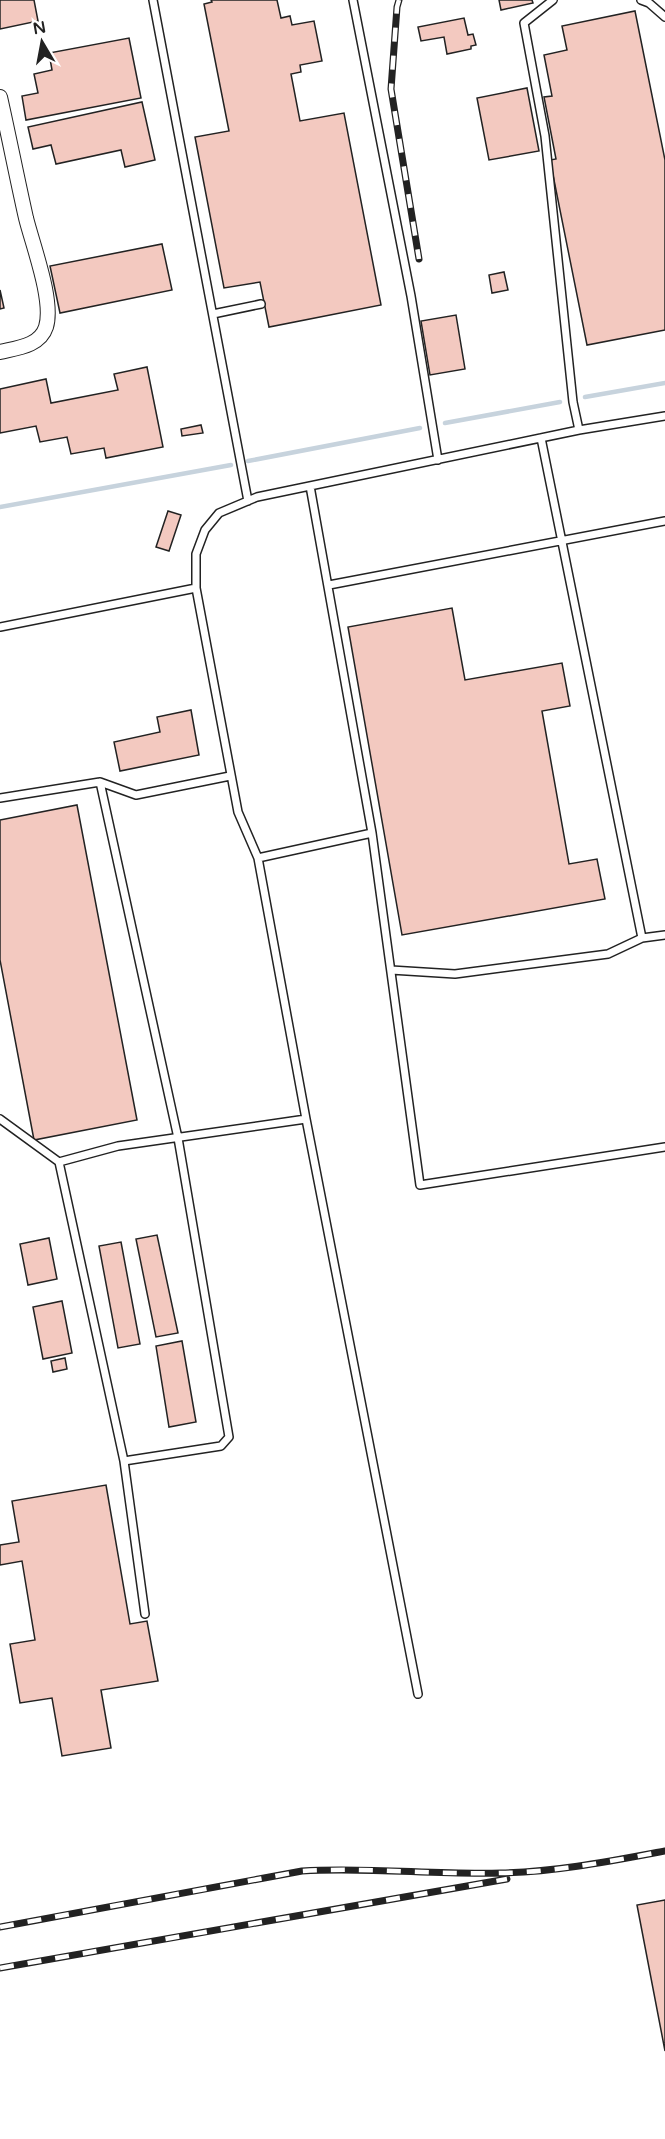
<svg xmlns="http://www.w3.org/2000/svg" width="665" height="2139" viewBox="0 0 665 2139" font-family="'Varela Round',sans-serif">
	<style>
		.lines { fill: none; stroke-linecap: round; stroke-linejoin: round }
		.stream { stroke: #c7d3dd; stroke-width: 4.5 }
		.building { fill: #f3c9c0; stroke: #222; stroke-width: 1.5 }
		.lane-casing { stroke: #222; stroke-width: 10 }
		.street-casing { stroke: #222; stroke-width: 16 }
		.lane { stroke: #fff; stroke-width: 7 }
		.street { stroke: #fff; stroke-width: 14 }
		.rail-casing { stroke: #222; stroke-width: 7 }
		.rail { stroke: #fff; stroke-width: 4.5; stroke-dasharray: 14; stroke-linecap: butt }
	</style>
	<rect width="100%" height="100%" fill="#fff"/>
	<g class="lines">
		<path class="stream" d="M585,397L665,383
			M445,423L560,402
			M248,461L420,428
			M0,507L231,465"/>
	</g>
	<path class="building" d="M0,0H34L38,21L0,29Z
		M211,0H277L281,18L290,16L292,25L314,21L322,61L300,65L301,72L291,74L300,121L344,113L381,305L269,327L260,282L224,288L195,137L229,131L204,4L212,2Z
		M499,0H532L533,3L501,10Z
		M635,11L665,160V330L587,345L550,160L556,159L544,97L552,96L544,55L567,50L562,26Z
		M464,18L468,35L473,34L476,45L471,46V49L447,54L444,37L421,41L418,27Z
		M129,38L141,98L26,120L22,96L38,93L34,74L52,70L49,53Z
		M527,88L539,151L489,160L477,98Z
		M142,102L155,160L125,167L121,150L56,164L51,145L33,149L28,127Z
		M162,244L172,290L60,313L50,266Z
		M504,272L508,290L492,293L489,275Z
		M0,290L4,308L0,309Z
		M456,315L465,369L430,375L421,321Z
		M147,367L163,447L106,458L104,448L71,454L67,437L40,442L36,426L0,433V389L46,379L51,403L118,390L114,374Z
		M201,425L203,433L182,436L181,429Z
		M168,511L181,515L169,551L156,547Z
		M452,608L465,680L562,663L570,706L542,711L569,864L597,859L605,899L402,935L348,627Z
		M191,710L199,755L120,771L114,742L160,732L157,717Z
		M77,805L137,1120L34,1140L0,960V820Z
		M157,1235L178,1333L156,1337L136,1239Z
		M49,1238L57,1279L28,1285L20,1244Z
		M121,1242L140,1344L118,1348L99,1246Z
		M62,1301L72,1353L43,1359L33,1307Z
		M182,1341L196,1422L169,1427L156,1346Z
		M65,1358L67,1369L53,1372L51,1361Z
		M106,1485L130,1624L147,1621L158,1681L101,1690L111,1748L62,1756L52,1698L20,1703L10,1644L35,1640L22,1561L0,1565V1545L19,1542L12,1501Z
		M665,1900V2051L637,1905Z"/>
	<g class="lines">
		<defs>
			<path id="lane" d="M153,0L248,501
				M353,0L411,296L438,460
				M553,0L524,23L545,136L573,402L579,430
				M641,0L649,3L665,17
				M213,314L261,304
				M541,438L642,938L665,935
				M310,486L372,833L420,1185L665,1147
				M329,585L665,521
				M0,627L196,588
				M100,782L178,1138L229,1437L221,1446L124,1461
				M0,798L100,782L136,795L230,776
				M258,858L372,833
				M391,970L455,974L608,954L642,938
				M0,1119L59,1162L124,1461L145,1614
				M59,1162L118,1146L306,1119
				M418,1694L306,1119L258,858L238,812L196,588V554L205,530L219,513L257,497L579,430L665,416"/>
			<path id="street" d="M0,97C9,137 17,178 26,218C33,246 54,301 46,327C40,346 17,348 0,352"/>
		</defs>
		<use href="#lane" class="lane-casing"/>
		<use href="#street" class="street-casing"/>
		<use href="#lane" class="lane"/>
		<use href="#street" class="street"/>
		<defs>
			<path id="rail" d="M399,0L397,7L391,89L419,259
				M0,1927L302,1871C369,1867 435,1875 501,1873C556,1872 611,1861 665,1851
				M0,1968L507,1879"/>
		</defs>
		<use href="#rail" class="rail-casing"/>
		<use href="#rail" class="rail"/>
	</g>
	<g transform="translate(42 42) rotate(350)" stroke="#ffffff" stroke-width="4.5" paint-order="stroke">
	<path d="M0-4.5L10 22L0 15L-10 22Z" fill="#222222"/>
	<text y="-9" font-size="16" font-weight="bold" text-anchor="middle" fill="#222222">N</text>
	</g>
</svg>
